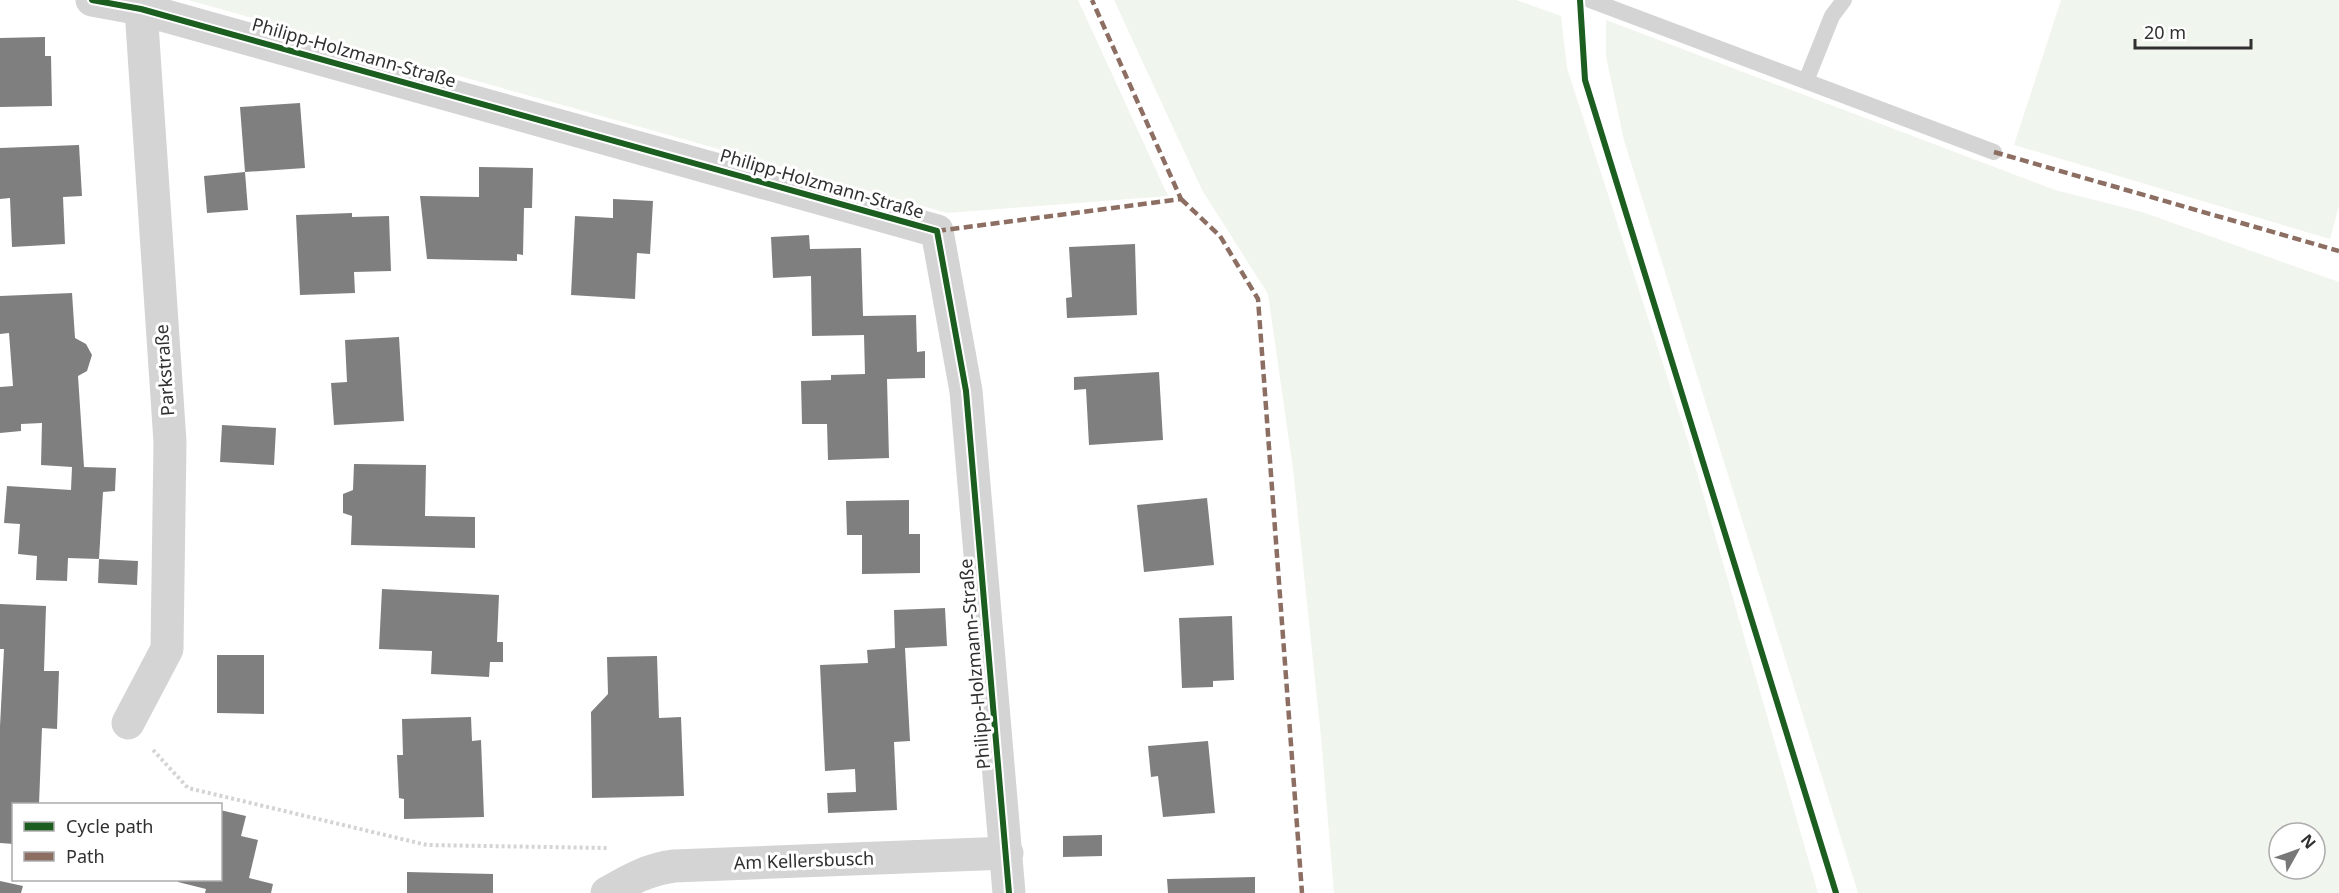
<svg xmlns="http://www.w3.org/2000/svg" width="2339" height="893" viewBox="0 0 2339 893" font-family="'Noto Sans',sans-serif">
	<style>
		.green { fill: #f0f5ed; fill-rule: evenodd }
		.building { fill: #7f7f7f }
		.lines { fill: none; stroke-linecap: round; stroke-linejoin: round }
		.path { stroke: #d4d4d4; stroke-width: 4; stroke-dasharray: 3 3; stroke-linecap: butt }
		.lane { stroke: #d4d4d4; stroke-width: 16 }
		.street { stroke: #d4d4d4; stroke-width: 33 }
		.quiet { stroke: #8d6e63; stroke-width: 4.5; stroke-dasharray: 9 4.5; stroke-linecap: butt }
		.cycleway-casing { stroke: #fff; stroke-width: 10 }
		.cycleway { stroke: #1b5e20; stroke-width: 6 }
		.labels { text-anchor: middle; stroke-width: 6; stroke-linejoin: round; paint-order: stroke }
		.street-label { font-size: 18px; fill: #303030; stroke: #fff }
	</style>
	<rect width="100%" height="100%" fill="#fff"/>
	<path class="green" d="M188,0H1078L1168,196L947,213Z
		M1114,0H1516L1561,16L1567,68L1687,438L1818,893H1334L1321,737L1293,469L1268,294L1202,190Z
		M2061,0H2339V206L2330,239L2014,145Z
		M1606,20L2055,190L2142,212L2339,282V893H1858L1624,140L1606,57ZM2279,833H2315V869H2279Z"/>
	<path class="building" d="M45,37V56H51L52,106L0,107V38Z
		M300,103L305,168L245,172L240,107Z
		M79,145L82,196L63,197L65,244L12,247L10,198L0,199V148Z
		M479,167L533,168L532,208H524L523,255L517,254V261L427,259L420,196L479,197Z
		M245,172L248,210L207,213L204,176Z
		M613,199L653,201L650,254L637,253L635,299L571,295L575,216L613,218Z
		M352,213V217L389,216L391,271L354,272L355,293L300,295L296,215Z
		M809,235L810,249L861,248L863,316L916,315L917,352L925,351V378L887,379L889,458L828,460L827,424H802L801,381L831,380V375L865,374L864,335L812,336L811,276L773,278L771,237Z
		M1135,244L1137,315L1067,318L1066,298L1072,297L1069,247Z
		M72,293L75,338L86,344L92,355L87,371L78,376L84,467L116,468L115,491L103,492L99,559L68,558L67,581L36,580L37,556L18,554L20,524L4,523L7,486L71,490L72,467L41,465L42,423L21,424V431L0,433V387L13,386L9,333L0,334V296Z
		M399,337L404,421L334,425L331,383L347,382L345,340Z
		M1159,372L1163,440L1089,445L1086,389L1074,390V377Z
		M222,425L276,428L274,465L220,462Z
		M354,464L426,465L425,516L475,517V548L351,545L352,516L343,513V494L353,490Z
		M1207,498L1214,565L1144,572L1137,505Z
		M909,500V534H920V573L862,574V535H847L846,501Z
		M99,559L138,561L137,585L98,583Z
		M382,589L499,595L497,642H503V662H490L489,677L431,674L432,651L379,649Z
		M0,604L46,606L44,671H59L57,729L42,728L39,804H14V844L0,843V726L4,649H0Z
		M945,608L947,646L905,648L910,741L894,742L897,810L828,813L827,793L856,792L855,769L825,771L820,665L868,663L867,650L895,648L894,610Z
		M1232,616L1234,680L1213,681V687L1182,688L1179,618Z
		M217,655H264V714L217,713Z
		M657,656L659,718L681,717L684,796L592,798L591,712L608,694L607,657Z
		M471,717L472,741L481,740L484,817L404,819V799L399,798L397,755H403L402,719Z
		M1208,741L1215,813L1163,817L1158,776L1151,777L1148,746Z
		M220,810L246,816L241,836L258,840L249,878L273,884L271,893H205L206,889L178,882V880H220Z
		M1102,835V856L1063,857V836Z
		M407,872L493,874V893H407Z
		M1255,877V893H1168L1167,879Z
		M0,881L23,886L21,893H0Z"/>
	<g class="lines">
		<path class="path" d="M153,750L188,788L427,845L608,848"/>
		<path class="lane" d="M1590,0L1994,152
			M1806,81L1832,16L1844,0"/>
		<path class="street" d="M92,0L141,9L937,231L966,391L1009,893
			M128,723L167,649L170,442L141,9
			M607,893C629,880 649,869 674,866L1007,853"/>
		<path class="quiet" d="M1994,152L2339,251
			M1181,199L1220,236L1258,299L1302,893
			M937,231L1181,199L1092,0"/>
		<defs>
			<path id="cycleway" d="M92,0L141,9L937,231L966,391L1009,893
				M1580,0L1585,80L1836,893"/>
		</defs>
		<use href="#cycleway" class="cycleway-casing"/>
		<use href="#cycleway" class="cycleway"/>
	</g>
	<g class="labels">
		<g class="street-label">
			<text transform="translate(354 53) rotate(16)" y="6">Philipp-Holzmann-Straße</text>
			<text transform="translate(822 184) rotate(16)" y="6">Philipp-Holzmann-Straße</text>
			<text transform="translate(165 370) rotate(-94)" y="6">Parkstraße</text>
			<text transform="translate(975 664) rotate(-95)" y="6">Philipp-Holzmann-Straße</text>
			<text transform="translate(804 861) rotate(-2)" y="6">Am Kellersbusch</text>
		</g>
	</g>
	<rect x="12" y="803" width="210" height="78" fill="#ffffff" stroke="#acacac" stroke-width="1.5"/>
	<rect x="24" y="822" width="30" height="9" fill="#1b5e20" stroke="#acacac" stroke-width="1.5"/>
	<text x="66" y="833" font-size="18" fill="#303030">Cycle path</text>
	<rect x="24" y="852" width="30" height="9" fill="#8d6e63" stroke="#acacac" stroke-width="1.5"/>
	<text x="66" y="863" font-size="18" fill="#303030">Path</text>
	<g transform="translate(2297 851) rotate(50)"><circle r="28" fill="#ffffff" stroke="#acacac" stroke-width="1.5"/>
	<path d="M0-4.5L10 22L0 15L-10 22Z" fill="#787878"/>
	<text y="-9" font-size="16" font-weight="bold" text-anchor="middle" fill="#303030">N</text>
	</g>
	<path d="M2135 39v9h116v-9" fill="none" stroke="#303030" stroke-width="3"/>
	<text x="2144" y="39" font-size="18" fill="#303030" stroke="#ffffff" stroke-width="4.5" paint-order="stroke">20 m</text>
</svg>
